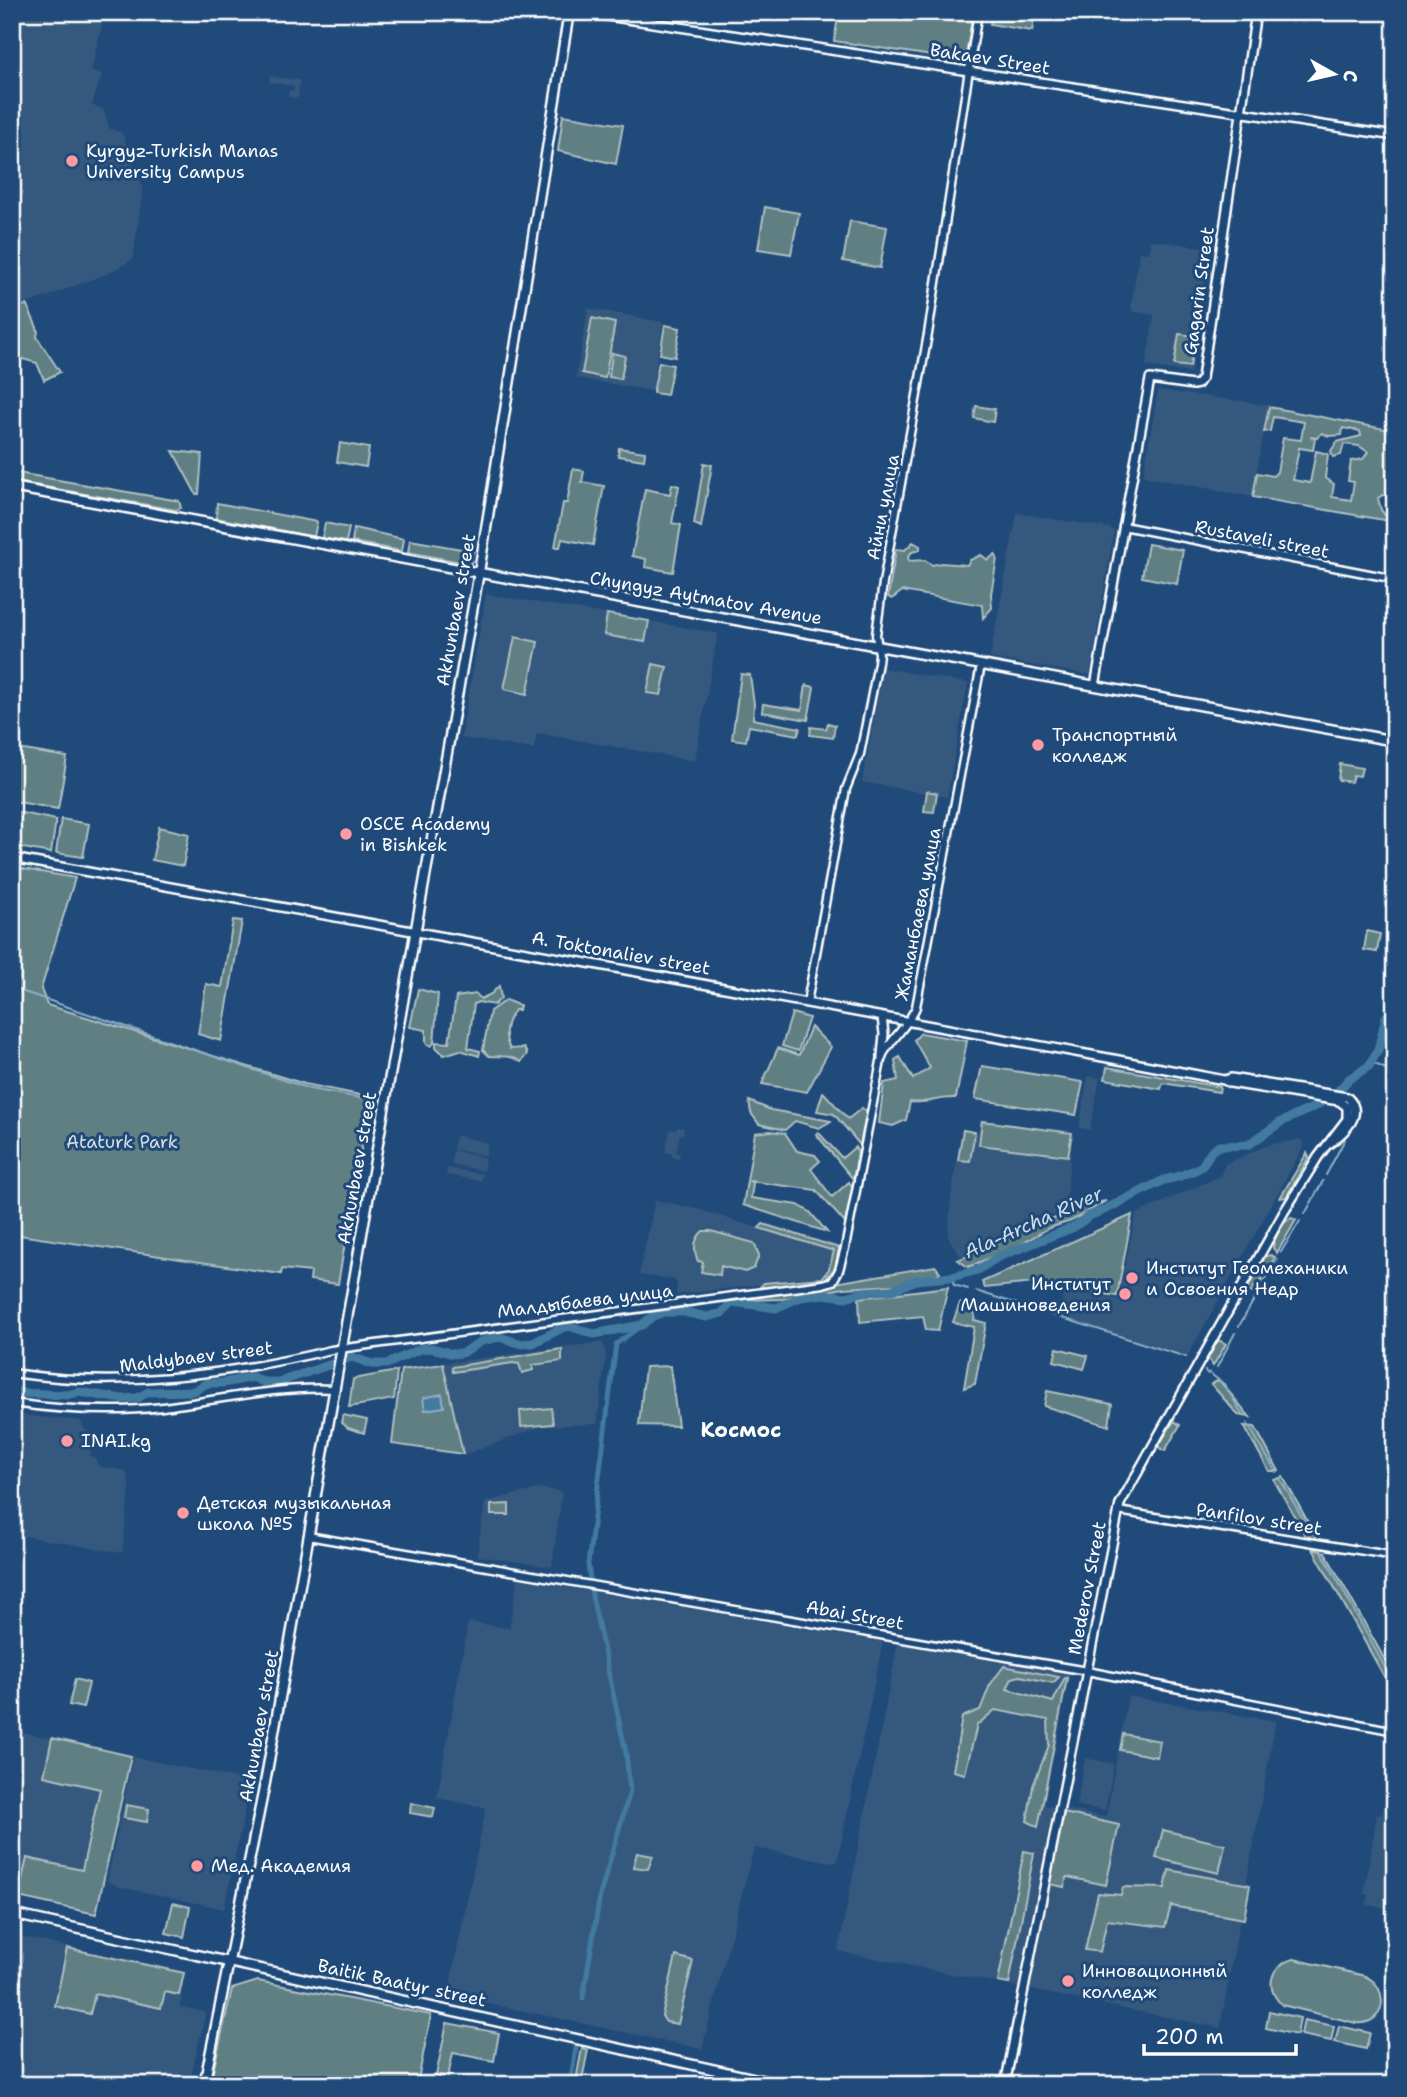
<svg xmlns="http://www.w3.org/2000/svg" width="1407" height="2097" viewBox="0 0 1407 2097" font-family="'Shantell Sans',sans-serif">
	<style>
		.built { fill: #35587e }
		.green { fill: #5f7f83; stroke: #afbfc1; stroke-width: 2; fill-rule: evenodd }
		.water { fill: #437aa0; stroke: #8eafc6; stroke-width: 2 }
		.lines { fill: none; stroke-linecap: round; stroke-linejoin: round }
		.stream { stroke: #8eafc6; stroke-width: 2 }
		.canal { stroke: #437aa0; stroke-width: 5 }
		.river { stroke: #437aa0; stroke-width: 9 }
		.tertiary-casing { stroke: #fff; stroke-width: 11 }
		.secondary-casing { stroke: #fff; stroke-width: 12 }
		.primary-casing { stroke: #fff; stroke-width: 13 }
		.tertiary { stroke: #1f4a7a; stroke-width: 6 }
		.secondary { stroke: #1f4a7a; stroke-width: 7 }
		.primary { stroke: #1f4a7a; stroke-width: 8 }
		.poi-dot { fill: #ff9aa2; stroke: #1f4a7a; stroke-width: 2.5 }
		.labels { text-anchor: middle; stroke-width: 6; stroke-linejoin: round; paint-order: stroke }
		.street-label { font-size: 18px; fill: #fff; stroke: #1f4a7a }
		.poi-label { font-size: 18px; fill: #fff; stroke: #1f4a7a; text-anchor: start }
		.park-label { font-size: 18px; fill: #d7dfe0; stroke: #1f4a7a }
		.water-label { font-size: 19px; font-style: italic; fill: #d0dee7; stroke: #1f4a7a }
		.quarter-label { font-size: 21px; font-weight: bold; fill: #fff; stroke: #1f4a7a }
	</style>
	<rect width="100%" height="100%" fill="#1f4a7a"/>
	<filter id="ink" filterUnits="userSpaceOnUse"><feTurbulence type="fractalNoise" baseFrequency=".0143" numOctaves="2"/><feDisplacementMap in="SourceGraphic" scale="14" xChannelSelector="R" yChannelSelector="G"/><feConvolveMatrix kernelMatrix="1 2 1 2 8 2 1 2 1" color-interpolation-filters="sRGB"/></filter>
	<g filter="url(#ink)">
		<path class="built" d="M12,12H105L91,71L102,74L92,105L104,110L109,128L122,133L143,188L133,259L109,273L27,304H18L12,297Z
			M270,76L300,80L298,98L288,97L289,91H293L294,86L269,82Z
			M1150,240L1210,248L1191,373L1146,366L1154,315L1133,312L1131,307L1139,252L1149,253Z
			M588,308L663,322L652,391L576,378Z
			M1158,390L1269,405L1252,497L1143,476Z
			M1017,513L1110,528L1114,531L1090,675L990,658Z
			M486,594L718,633L695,761L537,733L534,749L461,738Z
			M883,668L968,683L947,797L862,782Z
			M1088,1076L1100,1078L1090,1130L1079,1128Z
			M980,1120L1073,1131L1065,1210L960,1256L948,1237L951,1196L962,1129L978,1132Z
			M677,1127L684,1128L683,1134H680L676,1152L680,1153L679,1159L672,1157V1154L665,1152L670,1129L676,1130Z
			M455,1135L488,1143L486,1156L453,1149Z
			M1301,1139L1304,1146L1187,1357L1060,1317L1063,1291L1118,1299L1136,1214L1220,1176L1225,1164L1268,1145Z
			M453,1150L485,1158L483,1171L451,1164Z
			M447,1168L483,1174L481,1181L446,1175Z
			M655,1200L697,1209L833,1251L829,1269L821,1277L676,1295L677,1284L675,1280L639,1275Z
			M603,1342L606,1355L597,1424L542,1426L464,1455L444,1363Z
			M12,1414L81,1421L85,1430L88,1431L91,1456L95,1458L98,1466L126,1471L130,1488L122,1553L12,1534Z
			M542,1488L562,1492L552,1567L477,1556L485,1502Z
			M518,1579L883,1642L837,1863L754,1848L702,2049L448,1995L486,1808L437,1798L468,1622L509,1628Z
			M898,1642L1070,1674L1044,1805L1106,1817L1128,1696L1276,1721L1220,2028L838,1951Z
			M12,1730L131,1756L96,1914L12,1896Z
			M133,1757L251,1781L224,1909L120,1887L107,1881Z
			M1085,1758L1114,1764L1105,1811L1076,1805Z
			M1387,1788L1395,1789V1910L1367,1905L1368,1895L1364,1894L1377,1814H1382Z
			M12,1935L185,1971L180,2007L206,2012L189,2085H12Z"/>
		<path class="green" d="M839,12H973L965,61L834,41Z
			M992,12H1035L1032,31L990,24Z
			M563,115L623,125L616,164L558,151Z
			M765,207L799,213L791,254L758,249Z
			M850,221L887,227L880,268L843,261Z
			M27,305L38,330L37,337L60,372L44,380L37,363L12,356V307Z
			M592,318L615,323L605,378L582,373Z
			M665,325L680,328L675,357L660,354Z
			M1179,334L1195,336L1190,367L1174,365Z
			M612,353L625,356L621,379L609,377Z
			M659,362L673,365L667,395L653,393Z
			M976,406L995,409L993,422L974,418Z
			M1269,407L1395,431V496L1383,495L1378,498L1381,510L1386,516H1395V522L1253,497L1257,473L1273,476L1277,472L1283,438L1301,440L1304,422L1273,417L1270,431L1264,432ZM1343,428L1360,431L1361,436L1337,442L1331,451L1333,457L1341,455L1344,444L1359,446L1368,452L1363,459L1351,461L1348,481L1354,482L1351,500L1332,497L1334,484L1325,478L1328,454L1316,451L1310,483L1293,480L1299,448L1313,450L1315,438L1310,437L1317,438L1322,433L1329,436L1342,435Z
			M340,443L369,448L366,467L337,462Z
			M619,448L645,452L644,460L618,456Z
			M173,451L202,454L199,494H196Z
			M704,463L712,465L701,527L694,524Z
			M573,469L584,471L582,482L604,486L593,545L562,539L560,547H555L563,503H567Z
			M12,472L179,501L181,508L176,510L12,481Z
			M672,484L679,486L672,523L681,525L673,572L645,567L646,559L632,556L645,489L670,494Z
			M217,503L317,522L314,537L216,518Z
			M325,523L349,528L346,542L322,538Z
			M354,528L404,539L402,551L352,542Z
			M410,540L473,551L471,564L408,552Z
			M913,542L920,546V550L912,552L908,557L909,561L925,560L932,565L941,563L967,565L970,560L981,555L988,560L995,554L997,558L991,594L992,608L983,618L982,605L902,591L892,599L888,597L896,549L905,550Z
			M1148,544L1183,550L1177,584L1142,577Z
			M607,614L649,621L645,642L604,635Z
			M515,637L538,642L527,694L504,689Z
			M653,664L667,667L661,695L647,693Z
			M741,674L750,675L754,704L753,719L800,728L798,735L749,726L746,741L732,739Z
			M806,685L814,687L808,720L762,712L763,704L802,710Z
			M828,723L835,725L833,738L810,735L811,727L826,729Z
			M12,748L67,757L58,809L12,801Z
			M1340,764L1362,768L1360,776L1353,775L1351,782L1338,780Z
			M927,791L937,793L934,812L924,811Z
			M12,811L56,820L51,853L12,846Z
			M61,819L89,824L83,857L56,853Z
			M159,827L189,834L183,866L152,860Z
			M12,867L75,878L41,989L47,1005L305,1084L370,1097L338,1284L310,1280L311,1272L282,1269L281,1274L12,1234Z
			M233,920L242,921L221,1041L198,1034L206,984L222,987Z
			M1367,931L1380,934L1377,952L1364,950Z
			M499,986L501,998L494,1005L478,1002L474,1004L468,1048L480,1051L479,1056L460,1050L444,1055L436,1047V1042L449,1043L456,997L476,994L481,999L491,994Z
			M418,989L438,994L434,1043L431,1046L426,1043V1030L410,1027Z
			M506,1000L520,1006L519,1010H515C505,1021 503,1036 510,1049L524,1048L527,1054L521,1062C511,1054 501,1057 489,1056L483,1050L490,1011Z
			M792,1013L809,1018L798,1051L782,1046Z
			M811,1027L831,1047L807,1092L762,1084L778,1048L799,1055Z
			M921,1033L967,1041L956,1098C939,1097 927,1104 910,1102L906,1120L893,1126L879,1123L884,1083L898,1080L895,1060L900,1057L913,1079L930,1068L914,1040Z
			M982,1066L1083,1082L1076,1115L975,1099Z
			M1107,1067L1220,1087L1219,1092L1163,1083L1161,1089L1105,1079Z
			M823,1092L848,1119L862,1108L867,1112L860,1145L834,1114L817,1111Z
			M749,1101L771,1110L831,1121L819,1128L795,1121L785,1130L759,1124L751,1113Z
			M982,1121L1072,1133L1068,1156L979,1145Z
			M963,1130L975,1132L970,1161L958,1160Z
			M770,1131L785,1133L797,1151L815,1155L820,1161L811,1169L832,1197L849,1182L853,1187L845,1223L816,1190L749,1181L753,1183L751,1198L798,1205L810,1212L827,1232L743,1205L755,1133Z
			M818,1132L842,1158L855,1147L858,1153L853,1179L816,1134Z
			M1307,1153L1309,1157L1286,1197L1280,1198Z
			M1106,1201L1071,1221L1049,1228L1016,1247L968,1267L958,1260L1088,1204Z
			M1132,1215L1117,1296L1034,1283L985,1288L982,1282Z
			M1291,1218L1296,1220L1277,1253L1273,1248C1274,1239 1282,1222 1291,1218Z
			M763,1224L839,1248L835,1268L824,1280L773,1288L760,1287L764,1283L822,1278L829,1269L834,1251L759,1228Z
			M703,1231H711L754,1243L759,1255L754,1268L745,1272L721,1266L720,1275L701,1272L703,1262L698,1261C693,1250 694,1239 703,1231Z
			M1270,1255L1275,1257L1260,1283L1253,1288L1254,1293L1249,1292L1248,1288L1265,1257Z
			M935,1266L940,1272L935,1276L918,1277L896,1285L844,1288L783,1299L746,1300V1297L823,1287L835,1283Z
			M948,1287L938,1331L926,1330L923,1316L860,1322L859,1298Z
			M960,1303L976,1305L974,1320L986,1323L975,1384L964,1388L974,1327L953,1322Z
			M1218,1340L1226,1344L1213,1366L1208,1359Z
			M1057,1348L1088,1356L1084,1369L1054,1361Z
			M562,1349V1361L533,1365V1370L522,1373L519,1364L513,1363L453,1372L452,1367Z
			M443,1364L463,1454L392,1444L401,1370Z
			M670,1366L678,1426L639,1425L645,1367Z
			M397,1371L394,1399L349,1407L353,1379Z
			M1219,1380L1250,1417L1238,1415L1211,1384Z
			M1047,1391L1112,1404L1109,1426L1044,1406Z
			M551,1408L553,1424L521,1427L520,1411Z
			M343,1415L367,1420L364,1433L348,1428L341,1422Z
			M1174,1421L1180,1425L1165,1451L1161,1449L1159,1445Z
			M1244,1426L1255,1427L1279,1471H1269Z
			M1283,1477L1318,1540L1306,1537L1274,1480Z
			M509,1504V1515H491V1505Z
			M1313,1549L1325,1552L1395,1678V1696Z
			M1004,1666L1059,1677L1053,1683L1020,1676L1012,1678L1007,1689L1053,1702L1065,1677L1067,1678L1038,1827L1027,1821L1033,1786L1049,1745L1048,1720L995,1710L977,1725L965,1774L953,1771L962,1717L980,1710L990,1685Z
			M75,1679L89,1683L83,1708L69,1705Z
			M1123,1734L1160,1741L1157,1757L1120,1750Z
			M52,1738L131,1756L96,1914L18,1897L27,1858L82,1870L100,1789L44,1776Z
			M411,1803L435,1808L433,1817L410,1813Z
			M126,1805L149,1809L147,1822L124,1818Z
			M1064,1813L1119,1825L1106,1885L1067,1877L1064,1887L1049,1884Z
			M1163,1830L1225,1845L1219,1873L1156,1858Z
			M1024,1851L1034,1853L1009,1984L998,1982Z
			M637,1853L653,1856L648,1869L633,1867Z
			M1169,1870L1250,1885L1244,1919L1171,1906L1165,1927L1107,1920L1100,1952L1085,1950L1098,1893L1121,1895L1123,1887L1165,1888Z
			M173,1903L190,1907L184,1937L166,1933Z
			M67,1948L184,1973L179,1995L165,1992L161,2008L95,1994L90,2014L55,2006Z
			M676,1956L693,1961L678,2024L666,2022L662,2016Z
			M1294,1959L1365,1976C1391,1988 1386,2026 1356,2023L1282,2005C1264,1988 1270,1965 1294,1959Z
			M258,1981L431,2015L417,2085H210L232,1989Z
			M1269,2011L1300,2018L1297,2035L1266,2028Z
			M1304,2020L1334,2026L1331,2041L1301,2035Z
			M447,2023L499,2033L494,2061L453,2053L448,2077L440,2075L438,2085H434Z
			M1339,2026L1370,2033L1366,2049L1335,2042Z
			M582,2048L588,2050L581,2085H575Z"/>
		<path class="water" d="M442,1394L444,1407L425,1410L423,1398Z"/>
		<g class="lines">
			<path class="stream" d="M12,988L310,1089L366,1099
				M1371,1062L1392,1072
				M1326,1175L1345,1139
				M1305,1214L1323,1181
				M1281,1252L1300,1221
				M952,1277L954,1285L968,1289
				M976,1291L1186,1357
				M1259,1291L1277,1259
				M1239,1326L1255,1298
				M1217,1367L1235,1333
				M1205,1371L1208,1374L1210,1372
				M1212,1375L1224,1384L1242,1414
				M1247,1423L1276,1472
				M1280,1479L1311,1533
				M1322,1552L1395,1686"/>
			<path class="canal" d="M583,1998L600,1895L630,1791L626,1753L592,1596L588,1564L616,1344L642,1325
				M570,2085L576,2048"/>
			<path class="river" d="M12,1390L23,1393L67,1395L79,1392L122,1399L138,1398L148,1392L194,1391L207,1383H223L253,1377L263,1382H279L352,1357L372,1364H387L420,1349L432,1348L453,1354L462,1353L482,1341L499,1337L522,1344L533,1343L562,1328L569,1326L594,1334L642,1325L653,1316L664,1312H684L707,1317L722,1313L731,1303H741L776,1308L801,1297L823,1294L846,1297L863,1292L892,1290L916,1280L952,1277L978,1270L998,1257L1074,1227L1089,1216L1104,1210L1164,1180L1177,1177L1195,1170L1202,1166L1212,1150L1219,1146L1248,1145L1281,1122L1314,1107L1338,1091L1349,1079L1369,1066L1378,1050L1386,1017L1395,1011"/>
			<defs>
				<path id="tertiary" d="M1123,526L1395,579
					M807,1003L846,789L860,754L878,663L879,654L876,635L883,583L928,334L978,12
					M12,1373C121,1389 225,1375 331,1350L823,1284L833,1281L839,1270L845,1248L882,1056C892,1038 908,1026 916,1007L981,665
					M12,1403C62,1410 112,1413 163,1407C220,1400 276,1386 334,1389
					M1118,1511L1395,1556
					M308,1536L1087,1671L1395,1731"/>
				<path id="secondary" d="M581,12L1395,136
					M1095,686L1150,379L1193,385L1198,384L1202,378L1256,12
					M12,858L1108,1058L1224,1080L1230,1083L1339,1101L1347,1107V1119L1318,1157L1284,1212L1120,1504L1005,2085
					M882,1056L884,1034L882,1017
					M1225,1080L1231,1078L1347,1097C1366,1114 1344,1133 1329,1144"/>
				<path id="primary" d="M12,487L1395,741
					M12,1914L784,2085
					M204,2085L265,1783L479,572L569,12"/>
			</defs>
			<use href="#tertiary" class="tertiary-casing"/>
			<use href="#secondary" class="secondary-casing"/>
			<use href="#primary" class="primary-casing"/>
			<use href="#tertiary" class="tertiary"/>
			<use href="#secondary" class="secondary"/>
			<use href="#primary" class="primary"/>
		</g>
	</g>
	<g class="poi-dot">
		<circle cx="72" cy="161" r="7"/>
		<circle cx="1038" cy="745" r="7"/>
		<circle cx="346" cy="834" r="7"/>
		<circle cx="1132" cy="1278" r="7"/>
		<circle cx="1125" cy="1294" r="7"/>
		<circle cx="67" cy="1441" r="7"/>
		<circle cx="183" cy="1513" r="7"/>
		<circle cx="197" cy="1866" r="7"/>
		<circle cx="1068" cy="1981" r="7"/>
	</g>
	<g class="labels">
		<g class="street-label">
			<text transform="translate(990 59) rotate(9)" y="6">Bakaev Street</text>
			<text transform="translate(1199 291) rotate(-82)" y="6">Gagarin Street</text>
			<text transform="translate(883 507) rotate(-79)" y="6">Айни улица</text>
			<text transform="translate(1262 539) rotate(11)" y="6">Rustaveli street</text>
			<text transform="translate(706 598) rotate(10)" y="6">Chyngyz Aytmatov Avenue</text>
			<text transform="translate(456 610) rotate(-80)" y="6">Akhunbaev street</text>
			<text transform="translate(918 914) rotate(-79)" y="6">Жаманбаева улица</text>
			<text transform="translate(621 953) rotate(10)" y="6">A. Toktonaliev street</text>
			<text transform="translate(357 1168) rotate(-80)" y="6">Akhunbaev street</text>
			<text transform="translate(585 1301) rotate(-7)" y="6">Малдыбаева улица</text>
			<text transform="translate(196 1357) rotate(-7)" y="6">Maldybaev street</text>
			<text transform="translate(1259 1519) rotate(9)" y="6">Panfilov street</text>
			<text transform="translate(1087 1588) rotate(-79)" y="6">Mederov Street</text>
			<text transform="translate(855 1615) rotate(10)" y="6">Abai Street</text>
			<text transform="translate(259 1726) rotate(-80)" y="6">Akhunbaev street</text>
			<text transform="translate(402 1983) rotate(12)" y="6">Baitik Baatyr street</text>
		</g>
		<g class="poi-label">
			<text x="86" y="157">Kyrgyz-Turkish Manas<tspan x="86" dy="21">University Campus</tspan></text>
			<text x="1052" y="741">Транспортный<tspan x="1052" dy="21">колледж</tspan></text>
			<text x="360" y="830">OSCE Academy<tspan x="360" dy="21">in Bishkek</tspan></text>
			<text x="1146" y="1274">Институт Геомеханики<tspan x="1146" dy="21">и Освоения Недр</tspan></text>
			<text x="1111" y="1290" text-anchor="end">Институт<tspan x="1111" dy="21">Машиноведения</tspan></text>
			<text x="81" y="1447">INAI.kg</text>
			<text x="197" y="1509">Детская музыкальная<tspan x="197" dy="21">школа №5</tspan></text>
			<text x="211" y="1872">Мед. Академия</text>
			<text x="1082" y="1977">Инновационный<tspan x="1082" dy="21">колледж</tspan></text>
		</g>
		<g class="park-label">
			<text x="122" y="1148">Ataturk Park</text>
		</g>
		<g class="water-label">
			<text transform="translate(1033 1222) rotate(-24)" y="7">Ala-Archa River</text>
		</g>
		<g class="quarter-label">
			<text x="741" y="1437">Космос</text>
		</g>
	</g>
	<rect width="1407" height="2097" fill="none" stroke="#1f4a7a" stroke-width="42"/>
	<rect x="21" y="21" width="1365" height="2055" fill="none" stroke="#fff" stroke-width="2.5" filter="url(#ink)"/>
	<g transform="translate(1334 74) rotate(98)" stroke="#1f4a7a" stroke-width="5" paint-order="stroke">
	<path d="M0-5L12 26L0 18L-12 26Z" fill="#ffffff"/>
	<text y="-10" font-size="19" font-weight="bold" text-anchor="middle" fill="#ffffff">С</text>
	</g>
	<path d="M1144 2044v10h152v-10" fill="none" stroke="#ffffff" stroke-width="3.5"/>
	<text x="1155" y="2044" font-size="21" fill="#ffffff" stroke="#1f4a7a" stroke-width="5" paint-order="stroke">200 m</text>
</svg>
